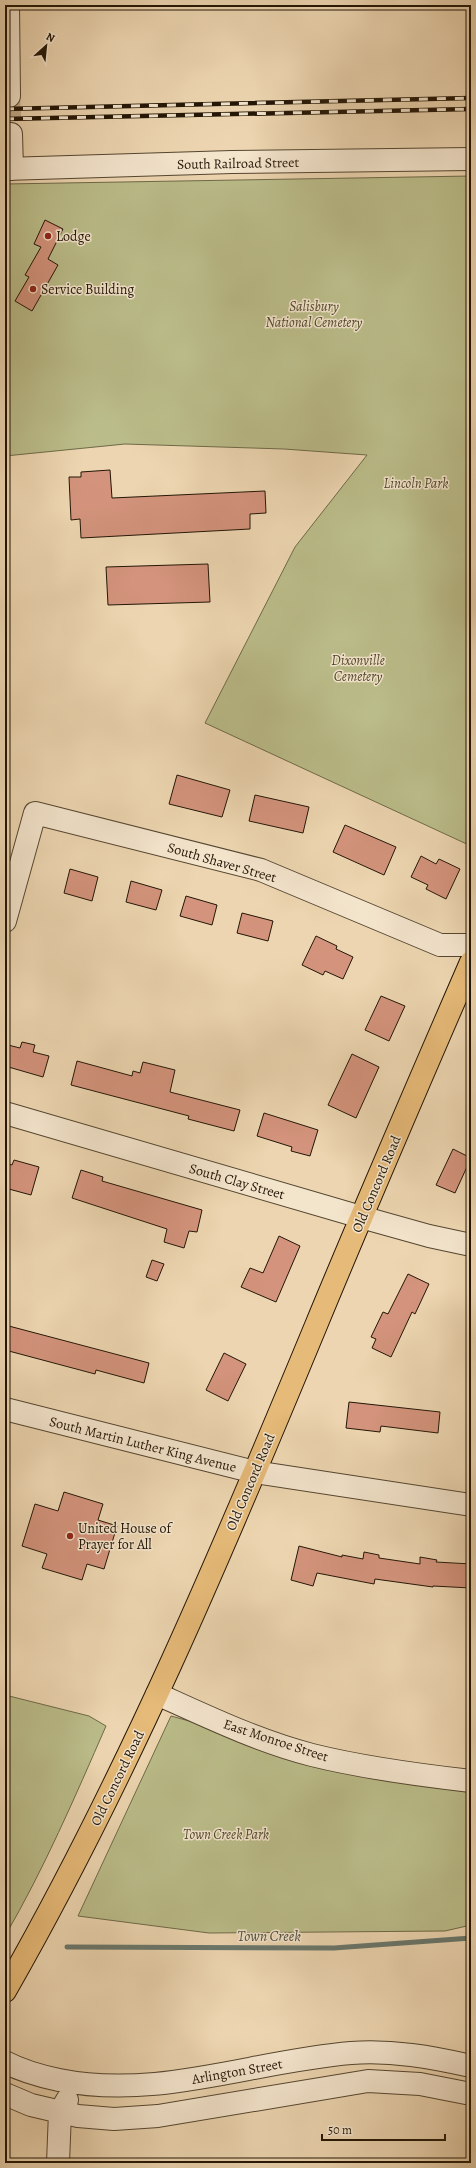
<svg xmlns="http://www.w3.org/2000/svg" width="476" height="2168" viewBox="0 0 476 2168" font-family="Alegreya,serif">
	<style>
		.green { fill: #babc89; stroke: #6e6948 }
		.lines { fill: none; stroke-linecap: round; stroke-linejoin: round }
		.stream { stroke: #6a776c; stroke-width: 5 }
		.building { fill: #d3937c; stroke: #231606 }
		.minor-tunnel { stroke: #c4af8e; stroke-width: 22; stroke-dasharray: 22 11; stroke-linecap: butt }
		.minor-casing { stroke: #554630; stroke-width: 24 }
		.major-casing { stroke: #231606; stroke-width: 24 }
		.minor { stroke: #f3e4cc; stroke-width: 22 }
		.major { stroke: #e6ba78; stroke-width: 22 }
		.rail-casing { stroke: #231606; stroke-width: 4.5 }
		.rail { stroke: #f3e4cc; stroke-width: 3; stroke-dasharray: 9; stroke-linecap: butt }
		.poi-dot { fill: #8f2418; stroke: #f3e4cc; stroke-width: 1.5 }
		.labels { text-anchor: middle; stroke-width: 3; stroke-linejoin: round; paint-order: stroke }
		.street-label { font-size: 14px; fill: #231606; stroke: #f3e4cc }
		.poi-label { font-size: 14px; fill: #231606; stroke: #f3e4cc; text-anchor: start }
		.park-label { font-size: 14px; font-style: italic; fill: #50482d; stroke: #f3e4cc }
		.water-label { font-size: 15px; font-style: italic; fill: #4c4f42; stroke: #f3e4cc }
	</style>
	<rect width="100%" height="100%" fill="#ecd5b0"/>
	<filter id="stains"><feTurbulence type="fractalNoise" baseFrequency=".005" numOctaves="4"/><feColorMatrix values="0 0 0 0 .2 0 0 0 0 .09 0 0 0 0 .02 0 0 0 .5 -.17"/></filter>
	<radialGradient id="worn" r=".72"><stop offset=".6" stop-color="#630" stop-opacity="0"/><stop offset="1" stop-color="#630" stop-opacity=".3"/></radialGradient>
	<path class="green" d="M471,176V846L205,723L295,547L367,455L284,449L125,444L5,456V184Z
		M5,1695L89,1716L106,1726C75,1797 44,1869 5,1936Z
		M171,1716L312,1755L471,1781V1925L445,1931L209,1933L78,1916Z"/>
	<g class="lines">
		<path class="stream" d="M67,1947L334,1948L471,1938"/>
	</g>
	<path class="building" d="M45,220L63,229L48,259L58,265L32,311L15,301L29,277L25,275L41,247L34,244Z
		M110,470L112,498L265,491L266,513L250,514V529L81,538L80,519L71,520L69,477H81V472Z
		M208,564L210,602L108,605L106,567Z
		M177,775L230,790L222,817L169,804Z
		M255,795L309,807L303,833L249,821Z
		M345,825L396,847L384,875L333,852Z
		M421,856L436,864L439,859L460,869L446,899L426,889L428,885L411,877Z
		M70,869L98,877L92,901L64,893Z
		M131,881L162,890L156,910L126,902Z
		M186,896L217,905L212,925L180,916Z
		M242,913L273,921L268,941L237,933Z
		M316,936L337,946L336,949L353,957L343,979L325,971L323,975L302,965Z
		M381,996L405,1006L389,1041L365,1030Z
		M22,1042L35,1045L33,1052L49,1056L43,1077L5,1066L8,1045L20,1048Z
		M352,1054L379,1067L356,1118L328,1105Z
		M77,1061L132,1076L133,1071L140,1073L143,1062L175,1070L170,1092L240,1110L234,1131L188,1119L189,1116L71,1085Z
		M264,1113L318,1130L310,1156L291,1151L292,1147L257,1136Z
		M453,1149L471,1158L455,1193L436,1185Z
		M14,1160L39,1167L31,1195L5,1188V1163L12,1165Z
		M81,1170L103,1177L102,1181L202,1210L197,1232L189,1231L184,1248L164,1242L167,1229L72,1198Z
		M279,1236L300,1246L276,1302L241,1287L250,1268L263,1273Z
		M152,1260L164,1264L157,1281L146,1277Z
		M408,1274L429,1284L415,1314L412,1312L391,1357L372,1348L376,1339L371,1337L383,1312L388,1314Z
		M5,1325L149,1363L144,1383L96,1370L95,1374L5,1350Z
		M224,1353L246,1364L228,1401L206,1390Z
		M349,1402L440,1412L438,1433L381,1426L380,1432L346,1428Z
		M64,1492L103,1504L98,1520L117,1526L104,1569L87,1564L82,1580L42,1568L47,1554L22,1546L35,1504L58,1511Z
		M299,1546L342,1557V1555L363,1559L364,1552L379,1555V1558L420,1564V1557L437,1560L436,1562L471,1564V1588L433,1586V1587L375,1579L374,1584L317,1573L313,1586L291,1580Z"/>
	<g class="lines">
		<path class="minor-tunnel" d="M9,96L11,134"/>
		<defs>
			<path id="minor" d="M8,5L9,96
				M11,134L12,169
				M5,169L232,162L471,159
				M5,921L35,813L261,870L440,945H471
				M5,1113L361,1217L429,1236L471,1245
				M5,1409L255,1472L471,1505
				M157,1694C208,1717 258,1741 312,1755C364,1768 418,1775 471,1781
				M5,2062C22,2071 40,2076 59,2080C158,2100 253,2061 351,2053C392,2050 431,2057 471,2066
				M5,2094L31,2105L78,2116L114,2119L158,2116L368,2081L420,2084L471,2094
				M58,2163L60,2112L67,2100"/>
			<path id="major" d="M5,1991C127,1778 223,1550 317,1323C367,1202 419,1082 471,962"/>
		</defs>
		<use href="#minor" class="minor-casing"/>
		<use href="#major" class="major-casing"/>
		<use href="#minor" class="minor"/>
		<use href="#major" class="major"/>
		<defs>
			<path id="rail" d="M5,109L471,98
				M5,119L471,109"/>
		</defs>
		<use href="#rail" class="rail-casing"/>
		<use href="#rail" class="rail"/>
	</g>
	<g class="poi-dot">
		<circle cx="48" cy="236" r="4"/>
		<circle cx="33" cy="289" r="4"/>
		<circle cx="70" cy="1536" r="4"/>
	</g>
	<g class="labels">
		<g class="street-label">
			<text transform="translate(238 163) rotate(-1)" y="5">South Railroad Street</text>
			<text transform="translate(222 862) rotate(16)" y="5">South Shaver Street</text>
			<text transform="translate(237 1181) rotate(16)" y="5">South Clay Street</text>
			<text transform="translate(376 1184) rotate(-67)" y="5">Old Concord Road</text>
			<text transform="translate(143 1444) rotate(14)" y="5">South Martin Luther King Avenue</text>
			<text transform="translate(250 1482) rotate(-67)" y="5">Old Concord Road</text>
			<text transform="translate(276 1740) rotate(18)" y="5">East Monroe Street</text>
			<text transform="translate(117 1778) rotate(-64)" y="5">Old Concord Road</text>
			<text transform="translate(237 2071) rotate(-10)" y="5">Arlington Street</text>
		</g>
		<g class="poi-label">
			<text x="56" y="241">Lodge</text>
			<text x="41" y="294">Service Building</text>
			<text x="78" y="1533">United House of<tspan x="78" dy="16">Prayer for All</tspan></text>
		</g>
		<g class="park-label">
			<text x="314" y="311">Salisbury<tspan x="314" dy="16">National Cemetery</tspan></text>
			<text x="416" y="488">Lincoln Park</text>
			<text x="358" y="665">Dixonville<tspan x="358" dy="16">Cemetery</tspan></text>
			<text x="226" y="1839">Town Creek Park</text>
		</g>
		<g class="water-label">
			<text x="269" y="1941">Town Creek</text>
		</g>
	</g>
	<rect width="476" height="2168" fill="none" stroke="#ecd5b0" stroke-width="20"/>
	<rect x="6" y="6" width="464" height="2156" fill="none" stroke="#231606" stroke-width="2"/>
	<rect x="10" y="10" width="456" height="2148" fill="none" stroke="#231606"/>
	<g transform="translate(46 46) rotate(27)" stroke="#f3e4cc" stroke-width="3" paint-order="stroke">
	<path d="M0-3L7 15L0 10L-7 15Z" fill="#231606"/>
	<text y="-6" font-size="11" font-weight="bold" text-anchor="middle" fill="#231606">N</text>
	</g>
	<path d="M322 2134v6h123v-6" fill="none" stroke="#231606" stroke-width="2"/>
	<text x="328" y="2134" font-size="12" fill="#231606" stroke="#f3e4cc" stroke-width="3" paint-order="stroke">50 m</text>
	<rect width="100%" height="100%" filter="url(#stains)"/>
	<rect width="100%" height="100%" fill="url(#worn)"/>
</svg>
